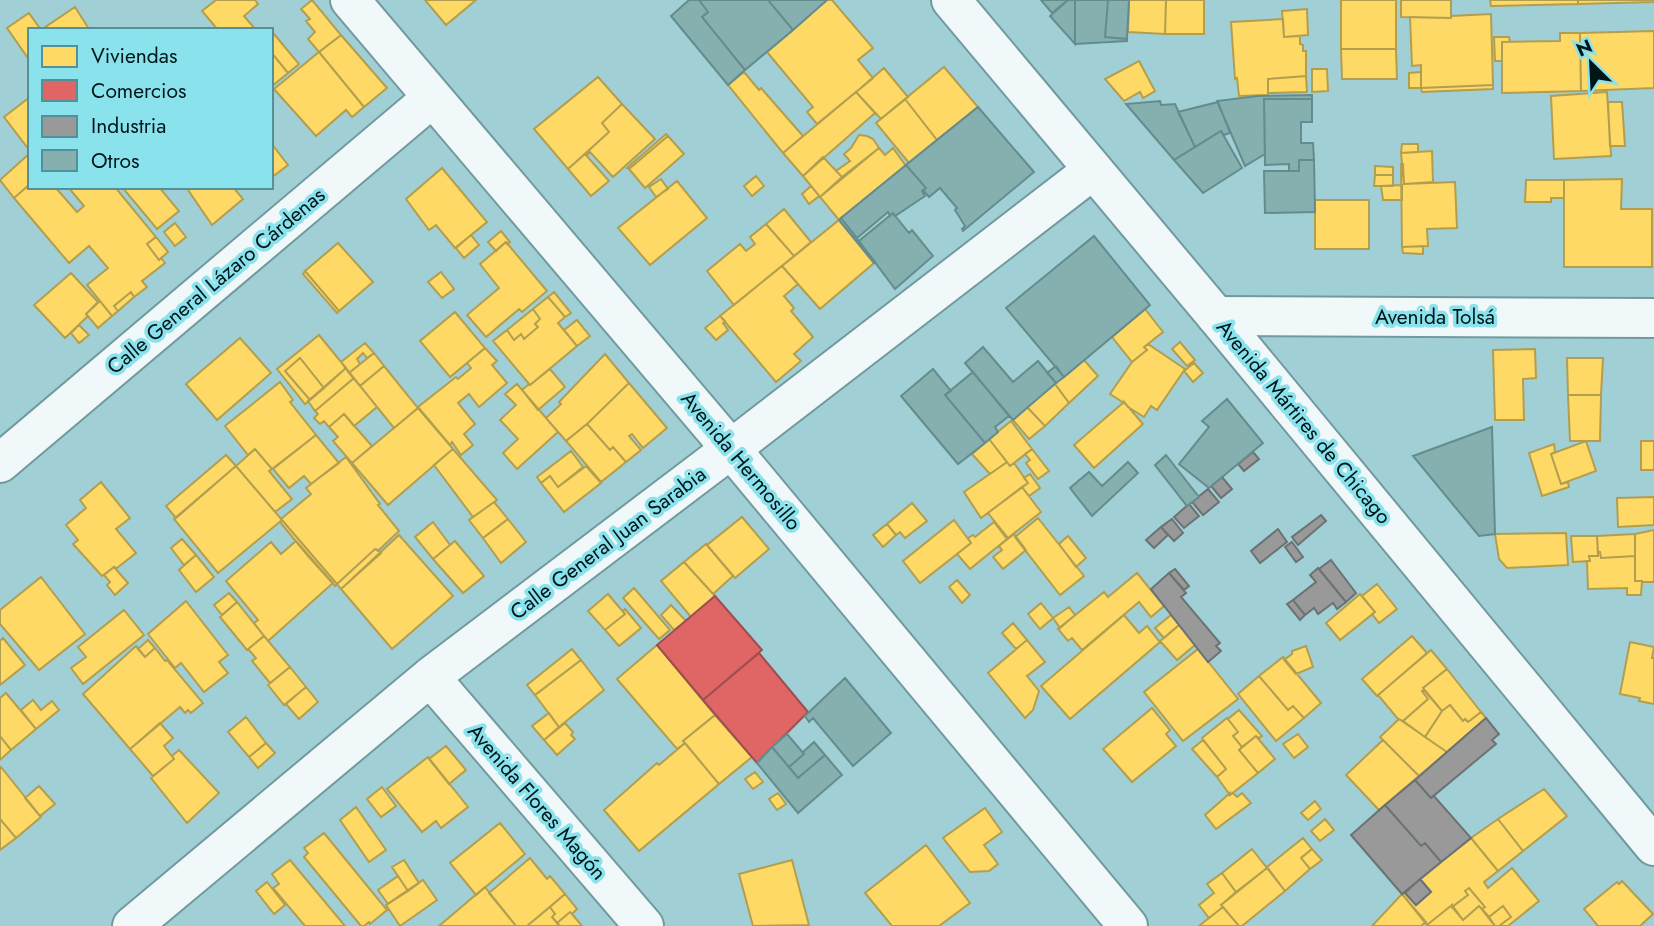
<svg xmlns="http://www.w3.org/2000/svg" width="1654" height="926" viewBox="0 0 1654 926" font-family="Jost,sans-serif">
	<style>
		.homes { fill: #ffd966; stroke: #b29e4f; stroke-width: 2 }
		.shops { fill: #e06666; stroke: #9d4e4f; stroke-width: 2 }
		.industry { fill: #999; stroke: #6b7273; stroke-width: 2 }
		.building { fill: #86afaf; stroke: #648c8d; stroke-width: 2 }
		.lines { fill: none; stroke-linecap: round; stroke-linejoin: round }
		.street-casing { stroke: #729a9e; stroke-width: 42 }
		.secondary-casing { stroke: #729a9e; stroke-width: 42 }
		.street { stroke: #f1f8f9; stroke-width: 38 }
		.secondary { stroke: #f1f8f9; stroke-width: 38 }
		.labels { text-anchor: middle; stroke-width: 7; stroke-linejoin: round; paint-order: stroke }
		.street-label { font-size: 21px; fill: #001619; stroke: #8ae2ec }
	</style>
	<rect width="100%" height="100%" fill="#a0d0d6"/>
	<path class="homes" d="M216,0H255L258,4L244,16L256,30H218L202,11Z
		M312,0L341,35L319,52L308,39L315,32L306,21L310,19L301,9Z
		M425,0H476L446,25Z
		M827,0H832L873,48L858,60L873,78L817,124L807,112L813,107L767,52Z
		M1129,0H1166L1165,34L1128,32Z
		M1166,0H1204V34H1165Z
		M1341,0H1396V49H1341Z
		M1401,0H1451V18L1401,17Z
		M1490,0H1578V4L1491,6Z
		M1578,0H1654V2L1578,4Z
		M75,7L89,29L88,30H41Z
		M1307,9L1308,35L1284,37L1282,11Z
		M29,13L41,30H30V61L7,28Z
		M1491,14L1493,85L1421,88V65L1412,66L1410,17L1451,18V16Z
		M1283,19L1284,37L1300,36V44L1303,45V51H1306V76L1268,79V95L1239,96L1237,78L1235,79L1231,22Z
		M1654,31V88L1581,91L1580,33Z
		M1560,33H1580L1581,91L1502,93V42L1560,41Z
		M274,34L299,64L288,73L271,52V36Z
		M341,35L387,88L364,107L319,52Z
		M1494,37H1509L1510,42H1502V61H1495Z
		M1341,49H1396L1397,79H1342Z
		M271,52L288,73L271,87Z
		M319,52L364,107L352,117L346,110L316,136L274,89Z
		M1139,61L1155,91L1143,98L1140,92L1124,101L1105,79Z
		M944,67L978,107L937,140L905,99Z
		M884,68L908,97L881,119L856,92Z
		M1312,69H1327L1328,91L1312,92Z
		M744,72L759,90L761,88L803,136L783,153L728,85Z
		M1421,72V88H1409V73Z
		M1306,76L1307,92L1268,93V79Z
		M598,77L622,104L602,123L609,132L568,169L534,129Z
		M1493,85V89L1422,92L1421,88Z
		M856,92L875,113L803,176L783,153Z
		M1607,92L1611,156L1554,159L1551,96Z
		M30,97V151L4,117Z
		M905,99L937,140L909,163L876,123Z
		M1608,102H1622L1625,146H1610Z
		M622,104L655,139L613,177L590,152L587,155L585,154L609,132L602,123Z
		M666,134L668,136L629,169L627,168Z
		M859,135L867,136L873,139L879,148L842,177L836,171L850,161L844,154L851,148Z
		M668,136L684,154L645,188L629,169Z
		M271,143L288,165L271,178Z
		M1402,144H1418V152L1401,153Z
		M879,148L885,155L893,148L906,166L839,220L820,197Z
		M1432,151L1433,182L1404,184L1401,153Z
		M30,153V184L14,198L0,180Z
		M585,154L609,181L591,196L568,169Z
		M823,157L842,177L820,197L803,176Z
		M1401,164H1403L1404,184L1455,182L1457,228L1427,229L1428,246L1402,247Z
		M1375,166L1393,167V175H1375Z
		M442,168L487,222L455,248L436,225L429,230L406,199Z
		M1375,175H1393V186H1374Z
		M756,176L764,186L752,196L744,186Z
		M661,179L668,189L656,197L649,187Z
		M1622,179L1621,209H1652V267H1564V180Z
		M1526,180H1564V198H1551V202H1525Z
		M677,181L707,218L650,265L618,228Z
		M30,184V187H55L77,212L84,206L68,187H115L156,237L147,244L159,260L161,258L165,263L142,281L147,287L134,297L131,292L114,306L118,311L112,316L87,285L108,268L89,246L69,263L14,198Z
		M1402,185V200H1383L1381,186Z
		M811,186L819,196L809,204L802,194Z
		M122,187H159L179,211L157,229Z
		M186,187H233L243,199L212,225Z
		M1315,200H1369V249H1315Z
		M784,209L811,242L794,256L766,224Z
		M839,220L874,263L820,309L782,266Z
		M175,223L186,237L175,246L164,232Z
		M766,224L794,256L734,305L707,271L740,244L746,251L755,244L750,237Z
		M501,231L510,242L507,244L506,242L496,251L488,242Z
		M471,235L479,245L464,258L456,248Z
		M156,237L168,252L159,260L147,244Z
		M506,242L547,291L522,312L519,309L486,337L467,315L499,288L480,264Z
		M338,243L373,282L339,311L305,271Z
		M1423,246V254L1403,253L1402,247Z
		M782,266L798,284L784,296L794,308L791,311L813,337L794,354L801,361L776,382L720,316Z
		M305,271L339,311L337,313L303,274Z
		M441,272L454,289L442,298L428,282Z
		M71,273L98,302L86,314L88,316L65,338L34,305Z
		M131,292L134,297L118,311L114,306Z
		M554,292L571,313L565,317L548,297Z
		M548,297L565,317L558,323L577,346L530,385L493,341L507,330L514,340L521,334L524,339L538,327L535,324L540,319L533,309Z
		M100,301L112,316L98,328L86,314Z
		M533,309L540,319L535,324L538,327L524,339L521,334L514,340L507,330Z
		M1145,309L1163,332L1144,347L1147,350L1132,362L1112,337Z
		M455,312L485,348L450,377L420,341Z
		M720,316L725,321L723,323L728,330L716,340L705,328Z
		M577,320L590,336L577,346L564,330Z
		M79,325L89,335L79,343L71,333Z
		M319,335L346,368L324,388L300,358L285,371L310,400L305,404L277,369Z
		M240,338L271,373L217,420L186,384Z
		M1180,342L1195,360L1187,366L1172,349Z
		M365,343L374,353L367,358L363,353L357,359L360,364L349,373L341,362Z
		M1148,344L1185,369L1157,410L1151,406L1144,417L1128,407L1124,402V403L1110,394L1132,362L1147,350L1144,347Z
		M485,348L497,361L492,365L507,383L479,407L469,394L458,403L475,424L464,434L473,445L461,455L452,442L450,445L418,407L456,377L458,379L471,368L467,363Z
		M1535,349L1536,378L1523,379L1524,420H1495L1493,350Z
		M374,353L384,366L360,386L349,373Z
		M605,354L629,383L587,424L566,441L546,418L561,404L559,402Z
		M300,358L324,388L310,400L285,371Z
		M1567,358H1603L1601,395H1568Z
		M1084,360L1098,376L1069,403L1055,384Z
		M1194,363L1203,373L1193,382L1184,371Z
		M384,366L418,408L394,428L360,386Z
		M346,368L354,378L315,411L308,401Z
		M550,369L565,387L538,410L522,390L529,384L530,385Z
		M354,378L377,407L354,426L344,414L329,427L324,421L320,424L314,418L318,414L315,411Z
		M280,382L293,400L290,402L316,435L272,469L255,449L248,455L225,426Z
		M629,383L667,428L643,448L632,434L629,436L641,450L626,462L613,447L610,450L587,424Z
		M517,384L558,432L517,469L503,453L518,439L500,420L516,405L505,394Z
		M1055,384L1069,403L1045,426L1027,407Z
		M1568,395H1601L1600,441H1570Z
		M1124,402L1143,424L1094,468L1074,445Z
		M1027,407L1045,426L1029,439L1013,420Z
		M418,408L453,449L388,505L352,463Z
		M344,414L372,446L352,463L333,441L338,437L329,427Z
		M1011,421L1032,449L1010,466L989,439Z
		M587,424L610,450L613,447L626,462L601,482L566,441Z
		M316,435L339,463L311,484L304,476L289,488L273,469Z
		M989,439L1007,462L990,474L972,454Z
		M1586,441L1596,471L1561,484L1551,454Z
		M1641,441H1654V470H1641Z
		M1554,444L1555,452L1551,454L1561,484L1568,482L1569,487L1542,496L1529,453Z
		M255,449L272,469L269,471L292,499L275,512L236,466Z
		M453,449L497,500L473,517L434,465Z
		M1032,449L1049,471L1038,479L1026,463L1030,460L1025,454Z
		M571,451L583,467L558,487L550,476L541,483L537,477Z
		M226,455L236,466L176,518L166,506Z
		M346,457L380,504L378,505L399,531L379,550L375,549L337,584L281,519L311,494L306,488Z
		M1007,462L1010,466L1014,463L1028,483L981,518L964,492Z
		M236,466L282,520L218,573L174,519Z
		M586,466L601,483L564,512L541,483L550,476L558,487Z
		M1030,474L1040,488L1029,496L1022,487L1028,483L1024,478Z
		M101,482L130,518L116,529L136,553L117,568L114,567L102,576L73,544L78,540L66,525L86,508L80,500Z
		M1022,487L1041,512L1008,538L988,513Z
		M1654,497V525L1618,527L1617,498Z
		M494,502L508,519L483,538L469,520Z
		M912,503L927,521L905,538L900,532L896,535L887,524Z
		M742,517L769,549L735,578L707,545Z
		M1038,518L1084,576L1060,595L1015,537Z
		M508,519L526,542L501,563L483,538Z
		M282,520L337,584L335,586L308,556L280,522Z
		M954,520L971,543L920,583L903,561Z
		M433,522L450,545L433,559L415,537Z
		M994,522L1007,539L970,569L957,554L971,543L968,538L973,535L975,537Z
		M887,524L896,535L883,547L873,535Z
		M1654,530V582H1642V581H1635V534Z
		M1566,533L1568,565L1507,568L1499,559L1495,534Z
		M1014,534L1026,550L1003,569L993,557L1002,550L999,546Z
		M1635,534V556L1601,558L1600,552H1598L1597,536Z
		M399,535L453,596L392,649L341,589Z
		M1068,536L1086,558L1076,567L1059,544Z
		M1571,536H1597L1598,556H1589L1590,561L1573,562Z
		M182,539L196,555L184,565L171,548Z
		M296,541L333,583L268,641L254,623L258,620L226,581L271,542L281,554Z
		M455,541L484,576L463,593L433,559Z
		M706,544L733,576L713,594L684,562Z
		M375,549L381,553L341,589L337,584Z
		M1598,552H1600L1601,558L1635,556V581H1642L1641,595H1627V588L1588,589L1587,561H1590L1589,556H1598Z
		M196,555L214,577L196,592L179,570Z
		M684,562L715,596L691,617L661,581Z
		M114,567L128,583L115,595L107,585L110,582L104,575Z
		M1137,573L1164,606L1151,617L1139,602L1082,650L1072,638L1068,641L1058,629L1104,592L1108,597Z
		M41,577L85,634L39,670L0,624V610Z
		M957,580L970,595L962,603L949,587Z
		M1377,584L1397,609L1379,623L1372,614L1375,612L1362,596Z
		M634,588L670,630L659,639L623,598Z
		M229,593L237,602L222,615L214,605Z
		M608,594L625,614L605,630L588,611Z
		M1360,594L1375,612L1340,640L1326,623Z
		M186,601L228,655L219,662L228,673L204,692L181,663L175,668L148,634Z
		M237,602L264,636L247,650L220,617Z
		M1041,603L1053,618L1040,629L1028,614Z
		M671,605L686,621L674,630L661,615Z
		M1069,607L1075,615L1060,628L1053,618Z
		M625,609L641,628L619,646L605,630L625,614L623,611Z
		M124,610L144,635L83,684L71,668L86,657L78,647Z
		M1124,615L1139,633L1147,626L1160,642L1070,719L1041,686Z
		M1171,615L1179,625L1164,638L1155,628Z
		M1013,623L1027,640L1016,649L1002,633Z
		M1179,625L1195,645L1177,660L1160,641Z
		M264,636L290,667L270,683L252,661L256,658L248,649Z
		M1412,636L1427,653L1377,696L1362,679Z
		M3,638L25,665L0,685V641Z
		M148,640L155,648L145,657L138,649Z
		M1027,640L1045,662L1027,676L1039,691L1033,710L1025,718L988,673Z
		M1630,642L1654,647L1652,658H1654V704L1639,701L1640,698L1620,694Z
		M657,645L715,715L683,741L685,743L677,749L617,679Z
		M136,646L145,657L155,648L165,661L167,660L203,703L191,713L188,710L185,713L180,707L130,749L83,694Z
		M1306,646L1313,667L1296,674L1284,660L1292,654V651Z
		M572,649L581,660L535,695L527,685Z
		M1198,649L1238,699L1183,741L1144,692Z
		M1431,650L1447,669L1423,688L1424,690L1422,691L1428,699L1403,721L1398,719L1378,695Z
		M1283,657L1321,703L1304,718L1293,706L1288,710L1259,676Z
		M581,660L604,690L559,727L535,695Z
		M290,667L306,687L284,705L268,685Z
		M1447,669L1481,712L1468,722L1465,719L1463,721L1450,705L1442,711L1423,688Z
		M1259,676L1288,710L1293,706L1304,718L1276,741L1238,694Z
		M306,687L318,702L299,719L286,704Z
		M1424,690L1442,711L1425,737L1403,721L1428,699L1422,691Z
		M6,693L36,729L11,750L0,736V698Z
		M33,700L41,710L52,701L59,710L36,729L21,710Z
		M1450,705L1463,721L1465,719L1468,722L1481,712L1486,718L1447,752L1425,737L1442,711Z
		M1152,708L1170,730L1166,734L1176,746L1132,782L1103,749Z
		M1239,710L1262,736L1259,738L1256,736L1242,747L1233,736L1238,732L1228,719Z
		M549,713L559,727L544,740L532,726Z
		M715,715L752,757L719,784L683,741Z
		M246,717L266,743L249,757L228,732Z
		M1227,718L1238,732L1233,736L1242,747L1239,750L1258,773L1230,795L1217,777L1226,769L1202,738Z
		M1399,719L1447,752L1419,776L1380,737Z
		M160,723L173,738L164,746L174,759L153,776L130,749Z
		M565,723L573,732L571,735L575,739L557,755L544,740Z
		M1298,734L1308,747L1294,758L1283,744Z
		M0,736L11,750L0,760Z
		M1256,736L1275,759L1258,773L1239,750Z
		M1203,740L1226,769L1217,777L1192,749Z
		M1383,740L1419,776L1379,810L1346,775Z
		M266,743L275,753L258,768L249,757Z
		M685,743L719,784L639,851L604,810L657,763L659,765Z
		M446,746L466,770L449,784L429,759Z
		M179,750L219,793L187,823L151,778L174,759L172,756Z
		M428,757L468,807L441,828L436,821L422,832L387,789Z
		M1,767L41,817L16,838L0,819V769Z
		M755,772L763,782L753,789L745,779Z
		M39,786L55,804L40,816L25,798Z
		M382,787L396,806L381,817L367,799Z
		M1544,789L1567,816L1523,851L1498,819Z
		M778,793L786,804L777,810L769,799Z
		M1230,793V795L1233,793L1237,797L1242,793L1251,803L1216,829L1205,815Z
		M1315,801L1321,809L1308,820L1301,813Z
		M356,807L386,850L369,862L340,820Z
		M985,808L1002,832L984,845L998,864L989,871L970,872L943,838Z
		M0,819L16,838L0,850Z
		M1325,819L1334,830L1320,841L1311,831Z
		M1498,819L1523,851L1498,871L1471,838Z
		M500,823L525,854L476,895L450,863Z
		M324,833L387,910L370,924L369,922L364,926H361L304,857L308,853L304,848Z
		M1303,838L1312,849L1301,858L1310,869L1285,891L1267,867Z
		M1471,838L1498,871L1484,882L1488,888L1512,868L1539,901L1508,926H1499L1511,917L1503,906L1489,917L1482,909L1485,907L1469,888L1465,891L1468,895L1452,907V905L1427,925L1402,894L1405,893L1416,905L1431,892L1420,879Z
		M926,845L970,903L939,926H892L865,893Z
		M1252,849L1267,868L1236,892L1222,873Z
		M1312,849L1322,860L1310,869L1301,858Z
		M530,858L547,879L550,876L565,894L527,926H516L489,893Z
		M290,860L345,926H305L273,888L279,884L272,874Z
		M404,860L419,883L408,891L392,867Z
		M792,860L809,925L753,926L739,874Z
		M1267,868L1285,891L1242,926H1239L1221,905Z
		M1222,873L1236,892L1221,905L1223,907L1209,918L1199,905L1214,893L1207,884Z
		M398,876L408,891L388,904L378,890Z
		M423,880L437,900L400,926L386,905Z
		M1622,881L1653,914L1640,926H1598L1584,909L1617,882L1619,884Z
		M267,882L285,905L274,914L256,891Z
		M485,887L516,926H439Z
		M1469,888L1485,907L1482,909L1479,906L1463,920L1452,907L1468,895L1465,891Z
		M565,894L577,909L572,914L570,912L557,923L552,917L555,914L550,907Z
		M1402,894L1426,922L1421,926H1372Z
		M1452,905L1463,920L1479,906L1495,926H1429L1427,925Z
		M1503,906L1511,917L1499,926H1495L1489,917Z
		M550,907L555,914L552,917L560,926H527Z
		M1223,907L1239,926H1199L1209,918Z
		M570,912L572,914L582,926H560L557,923Z"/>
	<path class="shops" d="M715,596L762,650L703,700L657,645Z
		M759,653L808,712L757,763L703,700Z"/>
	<path class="industry" d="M1253,452L1259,459L1244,471L1238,464Z
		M1222,477L1232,489L1221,498L1211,486Z
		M1208,489L1219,502L1203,515L1192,502Z
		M1189,504L1199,516L1184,528L1174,517Z
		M1321,515L1326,521L1298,545L1292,537Z
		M1172,519L1183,533L1174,541L1161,527Z
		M1161,527L1168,535L1154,548L1146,540Z
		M1278,529L1287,542L1260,563L1251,551Z
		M1292,542L1303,557L1296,562L1285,547Z
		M1331,560L1356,593L1346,602L1319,569Z
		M1318,568L1346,602L1337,609L1333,603L1318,614L1314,608L1305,615L1293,600L1316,582L1310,575Z
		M1175,569L1189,586L1184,590L1169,573Z
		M1169,573L1186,593L1181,597L1220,643L1216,646L1221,651L1208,662L1151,589Z
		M1293,600L1305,615L1300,620L1287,604Z
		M1486,718L1499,734L1492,740L1496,744L1431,798L1415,780Z
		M1415,780L1431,798L1434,796L1471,838L1441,862L1425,843L1421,846L1385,805Z
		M1385,805L1421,846L1425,843L1441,862L1402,894L1351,835Z
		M1420,879L1431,892L1416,905L1405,893Z"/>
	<path class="building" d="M689,0H699L708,12L702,17L745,70L728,85L671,16Z
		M699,0H768L793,30L745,70L702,17L708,12Z
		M768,0H827L793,30Z
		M1041,0H1068L1052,13Z
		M1068,0H1075V44L1050,16Z
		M1075,0H1108L1105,37L1127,39V41L1075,44Z
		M1108,0H1129L1127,39L1105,37Z
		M1312,95V99H1264L1265,154L1245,166L1217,101L1258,96Z
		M1264,99H1312V122H1301V143H1313L1314,160H1299V171H1289V164L1265,165Z
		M1160,101L1161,105L1175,104L1195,147L1174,160L1126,104Z
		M1218,102L1230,133L1224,135L1221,131L1195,147L1178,112Z
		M978,107L1034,172L963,231L962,229L965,226L955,210L957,208L940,188L929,197L923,190L926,188L906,165Z
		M1221,131L1242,168L1203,193L1174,160Z
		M1299,160H1314L1315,212L1265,213L1264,171H1299Z
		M906,165L926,188L922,191L925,196L895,216L893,213L890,216L888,212L857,238L841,218Z
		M893,213L909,233L912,230L933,256L895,289L859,241Z
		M841,218L875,262L874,263L839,220Z
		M1094,236L1150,305L1064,377L1006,308Z
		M983,347L1013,382L1038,361L1056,383L1013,420L965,363Z
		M1056,366L1064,377L1056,383L1047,373Z
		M933,369L951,391L945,395L985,443L958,464L901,396Z
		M973,372L1009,416L995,427L998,432L985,443L945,395Z
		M1227,399L1263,443L1209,488L1179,464L1209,427L1202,421Z
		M1492,427L1495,534L1479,536L1413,456Z
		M1166,455L1199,497L1187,506L1155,465Z
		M1128,462L1138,473L1092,516L1070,488L1089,472L1102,486Z
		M845,678L891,733L853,766L813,718L809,722L805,716Z
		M787,734L804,754L789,767L772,747Z
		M814,742L825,755L798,778L789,767L804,754L803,752Z
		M772,747L798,778L825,755L842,775L798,813L757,763Z"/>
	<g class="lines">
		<defs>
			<path id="street" d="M1216,316L1654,318
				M0,463L432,98
				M430,677L644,926
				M132,926L430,677L731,449L1093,170"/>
			<path id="secondary" d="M350,0L731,449L1128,926
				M951,0L1216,316L1654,846"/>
		</defs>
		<use href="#street" class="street-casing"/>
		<use href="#secondary" class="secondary-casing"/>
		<use href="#street" class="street"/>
		<use href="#secondary" class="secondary"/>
	</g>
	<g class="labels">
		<g class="street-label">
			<text transform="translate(216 281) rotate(-40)" y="7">Calle General Lázaro Cárdenas</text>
			<text x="1435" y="324">Avenida Tolsá</text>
			<text transform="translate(1304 422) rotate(50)" y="7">Avenida Mártires de Chicago</text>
			<text transform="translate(741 461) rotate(50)" y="7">Avenida Hermosillo</text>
			<text transform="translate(608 543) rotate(-37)" y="7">Calle General Juan Sarabia</text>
			<text transform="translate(537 802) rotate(49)" y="7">Avenida Flores Magón</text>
		</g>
	</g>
	<rect x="28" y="28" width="245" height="161" fill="#8ae2ec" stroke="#539098" stroke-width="2"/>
	<rect x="42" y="46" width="35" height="21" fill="#ffd966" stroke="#539098" stroke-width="2"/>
	<text x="91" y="63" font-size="21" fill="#001619">Viviendas</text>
	<rect x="42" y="80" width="35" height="21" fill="#e06666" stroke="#539098" stroke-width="2"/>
	<text x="91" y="98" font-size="21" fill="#001619">Comercios</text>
	<rect x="42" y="116" width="35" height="21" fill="#999999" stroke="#539098" stroke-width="2"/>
	<text x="91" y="133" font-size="21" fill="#001619">Industria</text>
	<rect x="42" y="150" width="35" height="21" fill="#86afaf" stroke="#539098" stroke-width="2"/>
	<text x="91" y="168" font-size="21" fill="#001619">Otros</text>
	<g transform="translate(1591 63) rotate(336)" stroke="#8ae2ec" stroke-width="5" paint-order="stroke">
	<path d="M0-5L12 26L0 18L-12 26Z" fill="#001619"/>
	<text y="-10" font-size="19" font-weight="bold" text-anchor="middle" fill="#001619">N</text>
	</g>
</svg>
